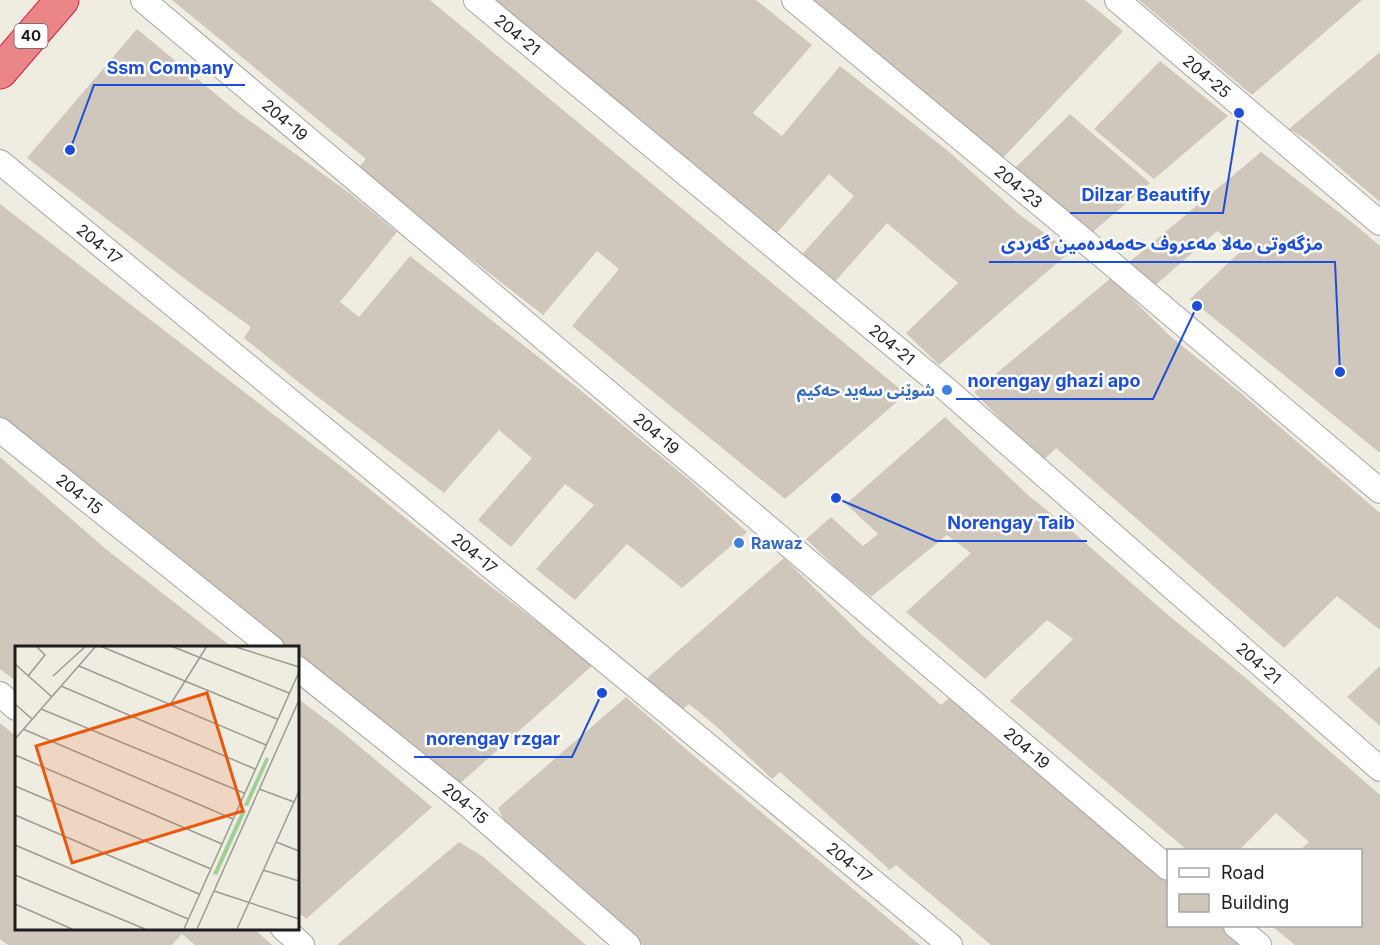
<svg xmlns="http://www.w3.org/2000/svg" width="1380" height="945" viewBox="0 0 1380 945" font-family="Inter,'Noto Sans Arabic',sans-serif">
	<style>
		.building { fill: #cfc7bb }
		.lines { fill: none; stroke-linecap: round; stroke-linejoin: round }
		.street-casing { stroke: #a4a4a4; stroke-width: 26 }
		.highway-casing { stroke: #df1d3e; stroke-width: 35 }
		.street { stroke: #fff; stroke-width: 24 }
		.highway { stroke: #ea8688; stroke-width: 33 }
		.shop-dot { fill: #3f7fe0; stroke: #fff; stroke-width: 2 }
		.labels { text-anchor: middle; stroke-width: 5; stroke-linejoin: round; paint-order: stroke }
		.shield { fill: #fff; stroke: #616161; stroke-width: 1.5 }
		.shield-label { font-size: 15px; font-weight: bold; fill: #1d1d1d }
		.street-label { font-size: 16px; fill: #1d1d1d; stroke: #fff }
		.shop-label { font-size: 16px; font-weight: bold; fill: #366cbe; stroke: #fff; text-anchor: end }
		.inset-road { fill: none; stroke: #9b9a93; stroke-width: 1.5 }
		.view { fill: #e8590c; fill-opacity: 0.15; stroke: #e8590c; stroke-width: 3 }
		.inset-edge { fill: none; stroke: #1d1d1d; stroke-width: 3 }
		.leader { fill: none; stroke: #1d4ed8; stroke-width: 2 }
		.callout-dot { fill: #1d4ed8; stroke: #fff; stroke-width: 2 }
		.callout-label { font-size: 18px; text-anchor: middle; font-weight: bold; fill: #1d4ed8; stroke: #fff; stroke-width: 5; stroke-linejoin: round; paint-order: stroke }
	</style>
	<rect width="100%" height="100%" fill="#efede2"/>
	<path class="building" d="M172,0H430L906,394L785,499L572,326L619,269L597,251L543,315L457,248L359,167L366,159Z
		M482,0H756L812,45L753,113L782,136L840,66L948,151L1020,215L1070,252L939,365L906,333L958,283L887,223L832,285L799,258L854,196L829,174L774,236Z
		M805,0H1085L1123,31L999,162Z
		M1139,0H1362L1252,95Z
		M137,29L235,110L352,195L397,232L340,302L359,317L410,256L579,389L688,479L747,532L682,588L627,544L575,600L536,569L594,505L565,484L511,547L478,520L532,458L499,430L444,493L302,385L244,338L251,327L193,285L27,158Z
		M1380,52V202L1307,140L1289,129Z
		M1160,61L1228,116L1154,179L1094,129Z
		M1070,114L1150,183L1088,236L1011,172Z
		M1261,152L1358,227L1380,246V453L1190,299L1242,250L1217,231L1150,290L1121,269Z
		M0,204L347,471L480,578L593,665L456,787L297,655V648H288L0,417Z
		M1111,278L1171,337L1237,390L1380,513V630L1337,596L1284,648L1056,448L1042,462L974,392Z
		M945,417L1028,495L1066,526L1168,615L1247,679L1380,795V945H1295L1272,926H1360V850H1300L1309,842L1276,813L1239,850H1187L1010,701L1073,639L1047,620L985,679L906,612L971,553L947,535L871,597L837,569L806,539L831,517L863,546L878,534L846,504Z
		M0,457L107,550L233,648H16V681L0,669Z
		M784,558L862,635L941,705L954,694L1125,846L1168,880V926H1222L1246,945H991L896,865L890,870L780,772L772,779L716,726L689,704L683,709L645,680Z
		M1380,666V726L1347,697Z
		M626,697L687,750L920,945H643L511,835L498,808Z
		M297,698L341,731L432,807L306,919L297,911Z
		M0,723L16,736V928H253L272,945H195L182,934L172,945H8L0,939Z
		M459,842L482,856L586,945H337Z"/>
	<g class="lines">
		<defs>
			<g id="street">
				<path id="s1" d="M143,0L777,535L1168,868"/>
				<path id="s2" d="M476,0L946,389L1380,769"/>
				<path id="s3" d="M794,0L1105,258L1380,491"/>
				<path id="s4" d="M1117,0L1380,223"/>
				<path id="s5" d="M0,162L950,945"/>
				<path id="s6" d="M0,430L272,648"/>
				<path id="s7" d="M297,668L467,804L628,945"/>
				<path d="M0,694L16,708"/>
				<path d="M1236,926L1259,945"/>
				<path d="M283,928L302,945"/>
			</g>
			<path id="highway" d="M0,72L62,0"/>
		</defs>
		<use href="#street" class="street-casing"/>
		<use href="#highway" class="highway-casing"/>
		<use href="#street" class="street"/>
		<use href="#highway" class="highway"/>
	</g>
	<g class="shop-dot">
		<circle cx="947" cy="390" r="6"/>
		<circle cx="739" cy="543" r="6"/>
	</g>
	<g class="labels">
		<rect class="shield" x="14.5" y="24" width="33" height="24" rx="4.5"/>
		<g class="shield-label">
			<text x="31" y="41">40</text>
		</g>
		<g class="street-label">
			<text dy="6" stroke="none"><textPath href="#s2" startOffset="54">204-21</textPath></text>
			<text dy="6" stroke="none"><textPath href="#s4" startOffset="118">204-25</textPath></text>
			<text dy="6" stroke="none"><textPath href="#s1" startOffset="186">204-19</textPath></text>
			<text dy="6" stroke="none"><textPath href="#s3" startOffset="292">204-23</textPath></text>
			<text dy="6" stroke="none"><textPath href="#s5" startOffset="129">204-17</textPath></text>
			<text dy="6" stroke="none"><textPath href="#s2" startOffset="540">204-21</textPath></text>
			<text dy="6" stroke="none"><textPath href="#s1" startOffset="672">204-19</textPath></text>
			<text dy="6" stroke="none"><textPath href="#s6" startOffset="102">204-15</textPath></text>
			<text dy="6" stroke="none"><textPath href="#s5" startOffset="615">204-17</textPath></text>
			<text dy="6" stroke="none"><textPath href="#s2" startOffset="1026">204-21</textPath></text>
			<text dy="6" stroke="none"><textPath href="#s1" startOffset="1158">204-19</textPath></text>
			<text dy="6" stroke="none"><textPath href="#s7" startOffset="216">204-15</textPath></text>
			<text dy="6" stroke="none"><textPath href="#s5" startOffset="1101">204-17</textPath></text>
		</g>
		<g class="shop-label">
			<text x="935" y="396">شوێنی سەید حەکیم</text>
			<text x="751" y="549" text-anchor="start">Rawaz</text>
		</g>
	</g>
	<g transform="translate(15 646)">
		<rect width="284" height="284" fill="#efede2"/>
		<path d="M251,111L254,113L233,160L229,159ZM227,164L231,165L202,229L198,228Z" fill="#9cd095"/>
		<path class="inset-road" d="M85,0L262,73M156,0L274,47M218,0L284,21M0,18L37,51M64,20L251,99M13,30L30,9L21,0M38,30L71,0M46,40L240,123M0,58L17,73M155,59L192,0M26,63L229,147M8,83L218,173M0,93L81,0M0,109L207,198M0,140L196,223M244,143L279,156M0,169L184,248M261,196L284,205M0,199L173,273M248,224L284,235M0,229L130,283M199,245L284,273M0,258L57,283M169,283L284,26M182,283L284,54M222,283L284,145"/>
		<path class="view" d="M192,47L228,165L57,217L21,100Z"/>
		<rect width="284" height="284" class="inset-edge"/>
	</g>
	<path class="leader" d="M70 150L94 85H245M1239 113L1223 213H1070M1340 372L1335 262H989M1197 306L1153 399H956M836 498L936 541H1087M602 693L572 757H414"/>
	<g class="callout-dot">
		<circle cx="70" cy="150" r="6"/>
		<circle cx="1239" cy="113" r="6"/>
		<circle cx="1340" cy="372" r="6"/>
		<circle cx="1197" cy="306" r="6"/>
		<circle cx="836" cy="498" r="6"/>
		<circle cx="602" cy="693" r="6"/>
	</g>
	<g class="callout-label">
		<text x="170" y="74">Ssm Company</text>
		<text x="1146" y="201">Dilzar Beautify</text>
		<text x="1162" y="250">مزگەوتی مەلا مەعروف حەمەدەمین گەردی</text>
		<text x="1054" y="387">norengay ghazi apo</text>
		<text x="1011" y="529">Norengay Taib</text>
		<text x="493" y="745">norengay rzgar</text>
	</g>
	<rect x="1167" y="849" width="195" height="78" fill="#ffffff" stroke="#a5a5a5" stroke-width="1.5"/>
	<rect x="1179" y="868" width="30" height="9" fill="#ffffff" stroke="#a5a5a5" stroke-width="1.5"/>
	<text x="1221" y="879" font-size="18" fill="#1d1d1d">Road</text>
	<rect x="1179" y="894" width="30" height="18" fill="#cfc7bb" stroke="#a5a5a5" stroke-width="1.5"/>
	<text x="1221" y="909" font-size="18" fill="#1d1d1d">Building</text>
</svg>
